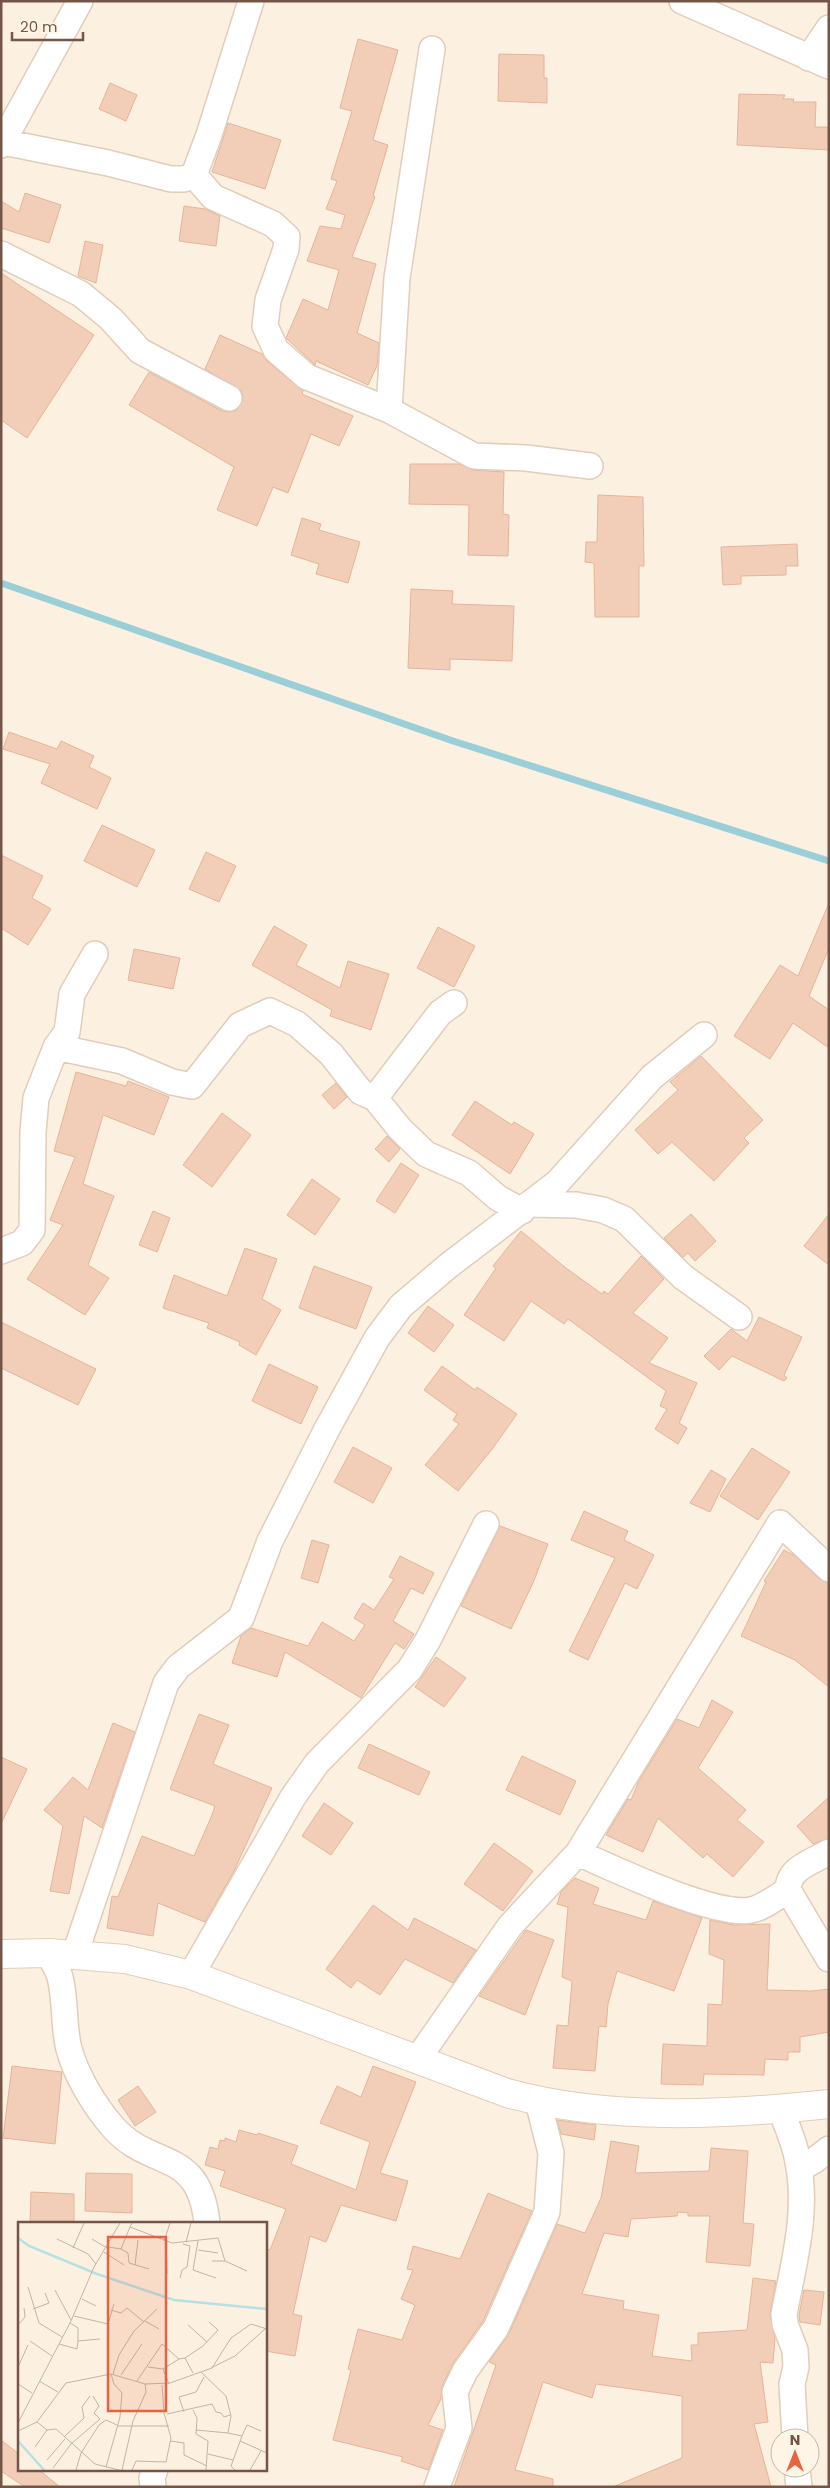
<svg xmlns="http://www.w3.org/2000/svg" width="830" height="2488" viewBox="0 0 830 2488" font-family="Poppins,sans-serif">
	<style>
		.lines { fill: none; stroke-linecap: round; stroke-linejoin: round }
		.stream { stroke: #9bcfd7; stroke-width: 7 }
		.building { fill: #f2ceb8; stroke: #e5b498 }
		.minor-casing { stroke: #e0cdbc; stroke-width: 28 }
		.tertiary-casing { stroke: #e0cdbc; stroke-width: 30 }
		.minor { stroke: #fff; stroke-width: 25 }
		.tertiary { stroke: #fff; stroke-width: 28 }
		.inset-river { fill: none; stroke: #b5e0e6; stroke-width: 2.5 }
		.inset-road { fill: none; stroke: #c5b3a3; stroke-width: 1 }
		.view { fill: #e26443; fill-opacity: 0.15; stroke: #e26443; stroke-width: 2.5 }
		.inset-edge { fill: none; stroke: #735647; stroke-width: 2.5 }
	</style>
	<rect width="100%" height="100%" fill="#fcf1e0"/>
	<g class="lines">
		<path class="stream" d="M1,583L453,741L829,861"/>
	</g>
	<path class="building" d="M358,39L398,50L373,140L388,145L373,196L375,197L352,257L376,264L357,333L379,343L377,366L368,385L316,361L315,365L286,338L303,299L328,310L339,270L307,261L320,226L341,229L345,215L326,209L337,181L331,179L352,111L340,108Z
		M499,54L544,55V78H547V103L498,101Z
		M110,83L137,95L126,121L99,109Z
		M739,94L785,95L783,99H794L793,102H816L815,127H829V150L737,145Z
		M228,123L281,140L265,189L212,172Z
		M25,193L61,205L49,243L1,228V201L19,212Z
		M184,206L205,209L220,216L216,246L179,241Z
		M85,241L103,245L96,283L78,276Z
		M1,273L94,335L27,438L1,420Z
		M220,335L262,354L267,361L303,391L302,394L353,416L339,446L311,434L288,493L273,487L257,526L217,510L234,467L129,405L149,372L222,411L230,412L237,410L243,398L241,390L205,369Z
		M410,464H459L473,470L504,472L503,514L509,515L508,556L468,555L469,505L409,504Z
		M598,495L643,497L644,566H639V617H595L594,563L585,562L586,542H597Z
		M302,518L321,524L319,530L360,542L348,583L316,574L319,564L291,555Z
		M797,544L798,566H786V575L741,576V584L723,585L721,547Z
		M411,589L453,591L452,604L514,606L512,661L450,659V670L408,668Z
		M9,732L57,749L61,741L94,756L89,767L111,778L97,809L41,783L50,764L3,749Z
		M102,825L155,850L137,887L84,861Z
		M206,852L236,866L219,902L189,889Z
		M1,855L43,876L32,898L51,909L28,945L1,928Z
		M829,903V948L809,996L829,1010V1048L793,1023L770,1059L734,1036L780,965L798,976Z
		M274,926L307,945L296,965L340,988L348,961L389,974L371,1030L330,1016L332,1010L252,965Z
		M438,927L475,946L454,987L417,968Z
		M134,949L180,958L173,989L128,980Z
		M701,1056L763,1120L744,1138L749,1143L714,1181L672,1142L658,1154L635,1130L678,1090L670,1082Z
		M76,1072L126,1086L128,1081L169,1097L154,1135L103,1115L83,1184L114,1196L88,1265L109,1278L85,1315L27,1279L63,1225L50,1220L75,1157L54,1151Z
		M336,1083L347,1097L334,1109L322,1095Z
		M475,1101L512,1125L514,1122L534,1134L510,1174L452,1135Z
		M222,1113L251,1135L212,1187L183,1165Z
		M387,1136L400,1149L389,1162L375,1149Z
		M401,1163L419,1175L395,1213L376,1201Z
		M312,1179L340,1199L315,1235L287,1215Z
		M153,1211L170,1218L157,1252L139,1245Z
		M691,1214L716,1241L695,1261L688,1253L683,1257L664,1238Z
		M829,1214V1265L804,1246Z
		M521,1231L566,1268L602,1294L604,1291L608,1294L641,1256L664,1279L633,1313L668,1338L649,1363L697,1383L679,1423L687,1428L678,1444L655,1429L667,1409L660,1406L666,1391L568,1319L564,1324L531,1301L504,1341L464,1315L496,1268L493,1266Z
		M245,1248L277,1259L262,1299L281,1310L256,1355L239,1345L240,1342L207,1328L209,1323L163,1308L174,1275L227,1296Z
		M314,1266L372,1287L356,1329L299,1308Z
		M428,1306L454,1325L434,1352L408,1333Z
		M759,1317L802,1337L784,1375L787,1378L784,1381L732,1356L719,1370L704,1356L731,1329L747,1341Z
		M1,1322L96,1369L78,1405L1,1368Z
		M269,1364L318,1387L301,1424L252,1401Z
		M442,1366L475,1390L477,1387L517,1414L493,1448L458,1491L425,1465L459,1424L453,1420L457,1414L424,1390Z
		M353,1447L392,1468L373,1503L334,1482Z
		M752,1448L790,1472L758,1520L720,1496Z
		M711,1470L726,1479L710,1512L690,1503Z
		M584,1511L628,1531L624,1540L654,1555L637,1589L625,1583L588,1660L569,1651L615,1558L571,1540Z
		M500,1526L548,1544L533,1583L511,1629L461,1606Z
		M312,1540L329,1545L318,1583L301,1578Z
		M784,1550L795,1556L819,1579L829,1583V1687L795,1660L741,1636L766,1582L764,1581Z
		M400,1556L434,1573L423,1594L411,1588L393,1621L414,1634L404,1649L395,1643L361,1698L285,1652L277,1677L232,1663L241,1636L251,1628L308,1646L322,1622L354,1641L365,1625L354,1618L363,1603L374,1610L394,1579L389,1577Z
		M436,1657L466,1678L444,1707L415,1687Z
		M712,1700L733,1712L698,1768L746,1810L737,1820L764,1842L733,1877L707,1854L703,1858L658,1818L643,1852L606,1835L628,1799L631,1800L639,1781L677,1719L699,1728Z
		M199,1714L229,1725L213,1764L272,1788L234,1871L205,1922L158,1903L153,1936L107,1928L112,1896L118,1897L142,1836L194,1856L212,1815L215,1806L170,1789Z
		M113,1723L135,1732L102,1828L84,1816L69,1894L50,1891L63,1826L44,1810L73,1777L88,1790Z
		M369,1744L430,1772L419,1795L358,1768Z
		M522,1756L576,1781L560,1815L506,1790Z
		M1,1757L27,1769L1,1824Z
		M829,1797V1838L813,1844L797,1826Z
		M324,1803L353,1823L331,1855L302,1836Z
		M494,1843L533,1871L503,1911L464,1884Z
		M575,1878L599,1888L593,1904L646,1920L653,1901L702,1918L674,1991L617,1971L608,2004L606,2027L599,2026L595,2071L553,2068L557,2025L568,2026L572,1981L562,1977L568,1907L557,1904L561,1892Z
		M373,1905L408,1930L414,1918L476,1950L453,1983L405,1959L380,1995L357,1980L351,1988L326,1969Z
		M710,1920L734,1925L770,1924L767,1990L812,1991L829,1989V2032L800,2037V2052H788V2060L765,2059L764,2075L704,2074L703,2085L661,2084L663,2044L707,2046L708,2004L722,2005L724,1960L709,1954Z
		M526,1930L554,1940L525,2015L479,1996Z
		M12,2066L62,2072L55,2144L3,2138Z
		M373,2066L416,2082L380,2173L408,2181L396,2221L341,2205L326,2242L310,2236L293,2314L302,2316L295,2356L265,2351V2249L270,2250L286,2209L220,2186L225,2171L205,2165L210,2147L218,2149L220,2140L225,2141V2138L236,2142L239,2130L257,2135L258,2133L298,2146L291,2164L356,2190L370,2142L320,2123L337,2086L361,2097Z
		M138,2086L156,2112L135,2126L118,2100Z
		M557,2120L596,2125L594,2140L561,2134Z
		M611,2141L639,2146L635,2173L709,2171L711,2148L748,2151L743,2223L754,2224L750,2266L706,2262L710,2216H688V2213L678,2212L677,2216L631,2219L628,2237L604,2233L582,2294L624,2301L623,2309L659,2315L652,2356L692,2361L691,2345H698V2333L747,2330L753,2278L776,2281L770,2315L775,2338L773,2363L760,2362L768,2422L754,2424L771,2487H613L682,2458V2396L596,2384L592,2398L543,2382L515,2470L553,2479V2487H454L496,2365L489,2362L509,2334L557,2224L585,2233L601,2198Z
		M86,2173L132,2174V2213L85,2211Z
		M31,2192L74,2194V2223H30Z
		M488,2193L532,2211L483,2321L453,2363L442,2386L441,2399L428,2425L443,2430L428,2470L401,2461L403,2457L333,2440L351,2370L348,2369L358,2329L402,2340L415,2305L401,2299L413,2270L407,2269L413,2246L460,2259Z
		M804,2290L824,2292L820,2325L800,2322L799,2315Z
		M1,2440L19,2454V2469H38L60,2487H25L1,2471Z"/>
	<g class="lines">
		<defs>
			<path id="minor" d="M682,1L829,66
				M809,58L829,28
				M3,142L108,163L171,179H184L194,175L209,135L251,1
				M1,145L80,1
				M194,175L213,197L273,224L287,237L286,249L268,300L265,326L276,350L307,377L389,410L474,456L526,458L590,466
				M1,254L81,294L111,319L140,351L229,398
				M389,410L397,278L432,49
				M56,1047L122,1061L172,1082L192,1086L240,1025L270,1011L297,1024L331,1054L361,1092L375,1098L400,1129L426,1154L469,1173L498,1198L522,1211
				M375,1098L440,1013L454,1003
				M531,1204L576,1205L603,1210L624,1219L683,1277L739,1317
				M1,1251L22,1243L32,1230L33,1132L36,1098L56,1047L67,1032L72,994L95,954
				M829,1852C812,1862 788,1868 788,1890L829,1959
				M578,1853C615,1869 714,1917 751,1910C763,1908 778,1896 788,1890
				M49,1953C52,1961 58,1969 60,1977C66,2000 63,2026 69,2049C76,2075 94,2105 112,2126C150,2171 199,2146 207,2223
				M75,1954L166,1683L178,1667L241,1618L270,1541L327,1429L377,1338L401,1306L448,1266L557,1183L652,1077L704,1035
				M191,1975L293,1797L317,1763L410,1669L428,1640L486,1524
				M417,2060L510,1926L578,1853L780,1523L829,1569
				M781,2109C786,2125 794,2141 797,2157C809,2210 794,2262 784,2314L785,2324L795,2350L796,2367L792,2384L795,2438
				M799,2169L815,2160L829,2149
				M797,2468L799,2487
				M153,2487L152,2478L155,2469
				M437,2487L459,2428L455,2392L465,2371L496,2328L547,2212L551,2153L538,2101"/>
			<path id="tertiary" d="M1,1954L49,1953L125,1959L191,1975L507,2093C609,2121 725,2115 829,2104"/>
		</defs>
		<use href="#minor" class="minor-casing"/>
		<use href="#tertiary" class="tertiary-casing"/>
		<use href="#minor" class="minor"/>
		<use href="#tertiary" class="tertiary"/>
	</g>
	<g transform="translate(18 2222)">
		<rect width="249" height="249" fill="#fcf1e0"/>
		<path class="inset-river" d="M0,16L11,24L79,52L156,78L249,87M0,219L26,248"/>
		<path class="inset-road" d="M114,1L112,5L154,21L200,16L207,39H194M39,17L70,32L78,42M74,17L89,26M146,19L152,1M180,19L175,48L198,56M148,20L149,51M168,20L173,1M90,25L103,27L112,5M55,26L66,1M103,27L110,31L111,41L131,47M180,28L200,31M86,30L106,43M207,39L229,49M117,43L120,18M162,56L164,48L169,45L172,24L165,22M10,65L21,101L44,115M37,68L53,98M64,77L78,84M15,87L31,81L27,71M93,88L103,91L109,86L126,100M56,94L90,102L96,82M127,99L141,107M52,101L60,106V119L82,117M0,103L7,95L6,86M170,103L189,120M12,119L34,134M41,122L59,127L60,119M167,136L185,124L200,108L191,100M0,145L10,123M130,145L145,147M193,146L217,134L247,107M183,150L208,174L213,194L210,211L224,214L213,244L217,248M95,152L101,133L116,109L139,87M103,153L124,122M21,159L40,170M119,159L144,122L161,137M0,162L14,171M151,162L145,147L161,137L167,136L175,151M175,188L179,196L178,212L190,219L188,248M166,190L161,175L178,170L186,155M149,192L194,182L198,190L203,191L206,195L212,193M19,200L29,208L38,207L77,242L101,248M0,201L53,99L76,45L102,1M99,204H151M178,208L210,211M0,209L19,200L48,161L93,152L127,162L152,161L194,146L213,116L233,102L249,107M224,214L229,203L243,209M46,215L66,196L64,185L72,174M152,219L166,221V233L189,244M222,219L249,231M17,225L29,208M190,232L215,238M29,238L47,217M88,245L102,195L104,171L96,162L93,152M35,246L53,222L82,197L76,191L81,184L75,174M58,248L63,231L81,203L88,198L99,203M104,248L115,199L128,170L127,162M114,248L118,239L148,240L153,216L146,191L144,163M232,248L243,229"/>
		<path class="view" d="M90,15H148V189H90Z"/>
		<rect width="249" height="249" class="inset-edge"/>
	</g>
	<rect width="830" height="2488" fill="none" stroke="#735647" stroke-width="5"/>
	<g transform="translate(795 2453)"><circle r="24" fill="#fff5e7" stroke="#c7b5a7"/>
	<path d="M0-4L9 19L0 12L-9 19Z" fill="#e86543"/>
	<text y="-8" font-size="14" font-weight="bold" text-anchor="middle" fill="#735647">N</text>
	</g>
	<path d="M12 32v8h71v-8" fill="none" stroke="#735647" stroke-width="2.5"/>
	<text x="20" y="32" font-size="15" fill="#735647" stroke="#fff5e7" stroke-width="4" paint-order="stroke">20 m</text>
</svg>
